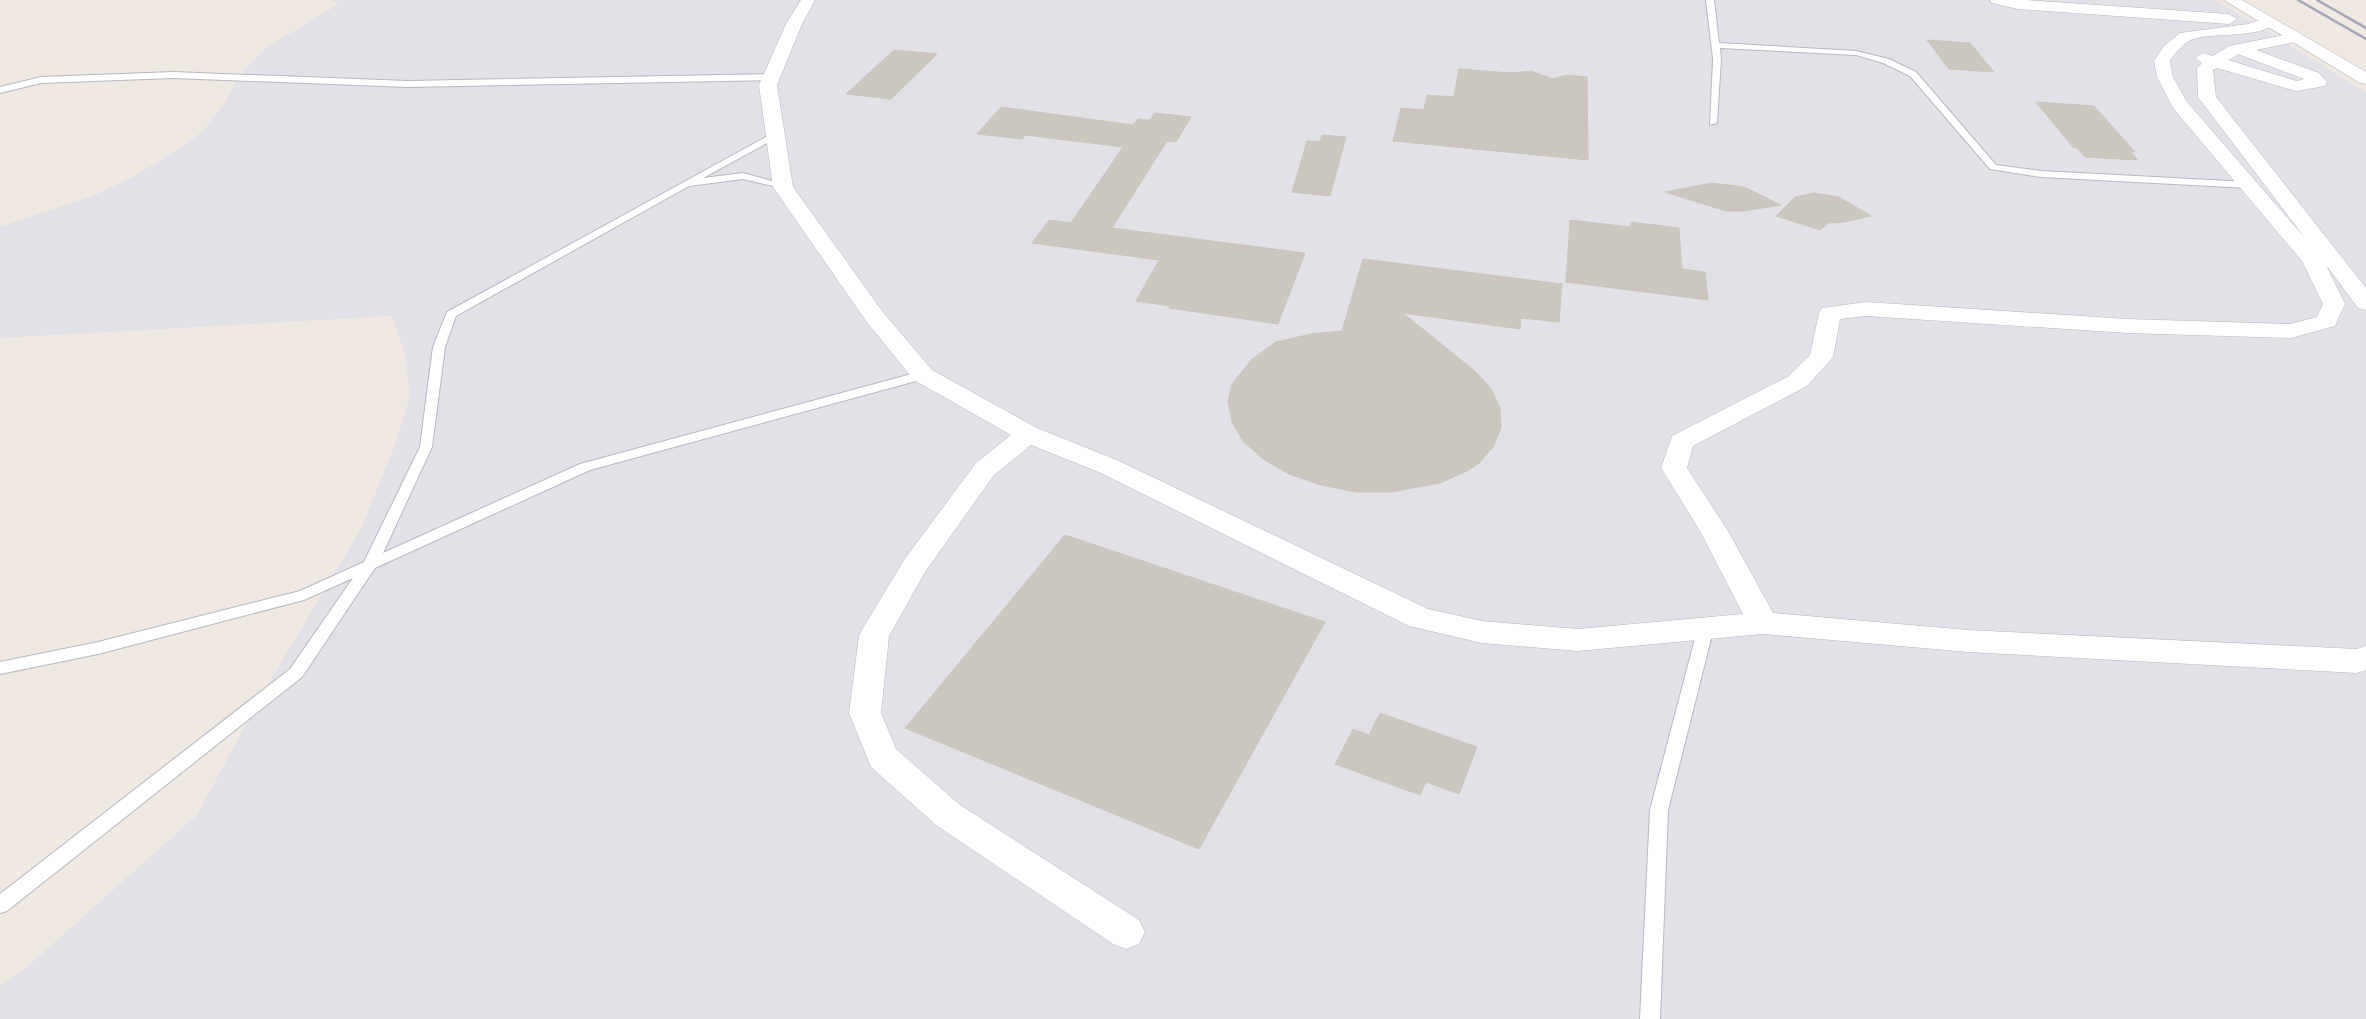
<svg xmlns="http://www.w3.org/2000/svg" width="2366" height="1019" viewBox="0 0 2366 1019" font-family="Roboto,sans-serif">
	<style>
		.industrial { fill: #e3e1e8 }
		.building { fill: #cbc7bf; stroke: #cbc5ba }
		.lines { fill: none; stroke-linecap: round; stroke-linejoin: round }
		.lane-casing { stroke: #b4b7c1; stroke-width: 2 }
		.street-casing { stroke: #b4b7c1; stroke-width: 1 }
		.secondary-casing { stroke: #b4b7c1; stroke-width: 1 }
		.lane { fill: #fff; fill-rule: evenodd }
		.street { fill: #fff; fill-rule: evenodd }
		.secondary { fill: #fff; fill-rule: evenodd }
		.rail { stroke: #a3a6b8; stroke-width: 2.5 }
	</style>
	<rect width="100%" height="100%" fill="#efe9e1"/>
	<path class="industrial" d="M331,0H2215L2366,92V1019H0V986L27,967L197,815L264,691L361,529L396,442L410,396L405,354L392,316L0,338V227L90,197L133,177L177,150L203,131L225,103L238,78L264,49L337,5V2Z"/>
	<path class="building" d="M1927,40L1970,43L1994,72L1949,69Z
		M894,50L937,54L891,99L846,94Z
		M1459,69L1511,73L1531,71L1553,79L1567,75L1587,77L1588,160L1393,141L1401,108L1424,110L1427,95L1454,97Z
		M2036,102L2094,106L2135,152L2130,151L2138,160L2085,157L2077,148L2073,147Z
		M1001,107L1133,125L1138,119L1150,120L1155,113L1191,117L1176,142L1167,141L1112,228L1305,253L1278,324L1169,308L1170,306L1136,301L1159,260L1032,243L1049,220L1071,223L1123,147L1025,135L1022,139L977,134Z
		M1322,135L1346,137L1330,196L1292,192L1307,141L1320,142Z
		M1712,183L1744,187L1781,205L1743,211H1726L1665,192Z
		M1814,193L1839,197L1871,216L1844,222L1828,223L1820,230L1776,216L1795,197Z
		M1570,220L1631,227V222L1679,228L1682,269L1705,272L1708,300L1566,282Z
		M1363,259L1562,284L1559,322L1521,318L1520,329L1403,313L1476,372L1491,389L1500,408L1501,428L1493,447L1478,464L1467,471L1440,483L1391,492H1356L1321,485L1289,474L1263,459L1243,441L1232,422L1228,402L1232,384L1252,359L1276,342L1311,334L1342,331Z
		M1065,535L1325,622L1199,849L905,728Z
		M1380,713L1477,747L1459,794L1426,782L1420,795L1335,764L1353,729L1369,735Z"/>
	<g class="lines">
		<defs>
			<path id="lane" d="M1706,0H1714L1719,43L1856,51L1889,59L1916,72L1996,165L2041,171L2249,182L2254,185L2249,188L2041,177L1990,169L1910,76L1883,63L1856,55L1720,48L1721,59L1717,123L1710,125L1713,59Z
				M173,72L408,81L772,74L776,77L772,80L408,87L173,78L41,83L0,93V87L41,77Z
				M775,132L780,135L778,137L703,178L743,173L786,185V189L743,179L689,186L456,316L445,347L432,447L383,553L580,464L919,372H927L929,375L927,378L590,470L375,568L302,677L7,911L0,913V894L290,669L353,578L304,600L98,654L0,674V662L98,642L300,591L364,562L420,447L433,347L447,312Z
				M1706,621L1711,623L1714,627L1668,810L1660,1019H1640L1650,810L1698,627L1701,623Z"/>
			<path id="street" d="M801,0H815L802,24L777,85L793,187L882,311L932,370L1037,428L1119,461L1428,609L1482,621L1578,629L1743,614L1700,531L1661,468L1672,436L1789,376L1810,355L1819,313L1822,308L1866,302L2128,319L2290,324L2317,317L2323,304L2302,261L2173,108L2157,77L2154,61L2164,46L2180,33L2248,24L2268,17L2273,19L2276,22C2263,40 2206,31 2189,41C2181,46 2175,53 2170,61L2173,77L2187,102L2305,238L2198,97L2197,68L2202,63L2195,58L2203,53L2213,56L2229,46L2294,33L2300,35L2302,38L2300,41L2256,50L2319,73L2327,82L2325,86L2296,91L2217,68L2213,70L2216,97L2366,288V310L2358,308L2326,265L2345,304L2335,326L2291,338L2128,333L1866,316L1840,319L1833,357L1807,386L1693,446L1687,468L1728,531L1773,613L1968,630L2357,649L2366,646V670L2357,673L1968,652L1763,634L1578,651L1482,643L1409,626L1101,473L1031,445L994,475L925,572L889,636L881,713L896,749L960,805L1139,920L1145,932L1139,944L1126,949L1113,944L936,825L871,767L849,713L859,636L863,628L904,560L976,463L1011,435L914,380L866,321L773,187L759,85L786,24ZM2238,54L2304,79L2297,81L2228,60Z
				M1990,0H2025L2229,14L2237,19L2229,24L2018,9L1992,3Z"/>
			<path id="secondary" d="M2224,0H2242L2366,72V84L2360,83Z"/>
		</defs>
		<use href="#lane" class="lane-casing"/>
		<use href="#street" class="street-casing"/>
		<use href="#secondary" class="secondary-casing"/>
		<use href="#lane" class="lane"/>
		<use href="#street" class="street"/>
		<use href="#secondary" class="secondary"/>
		<path class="rail" d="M2298,0L2366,39
			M2317,0L2366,28"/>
	</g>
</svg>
